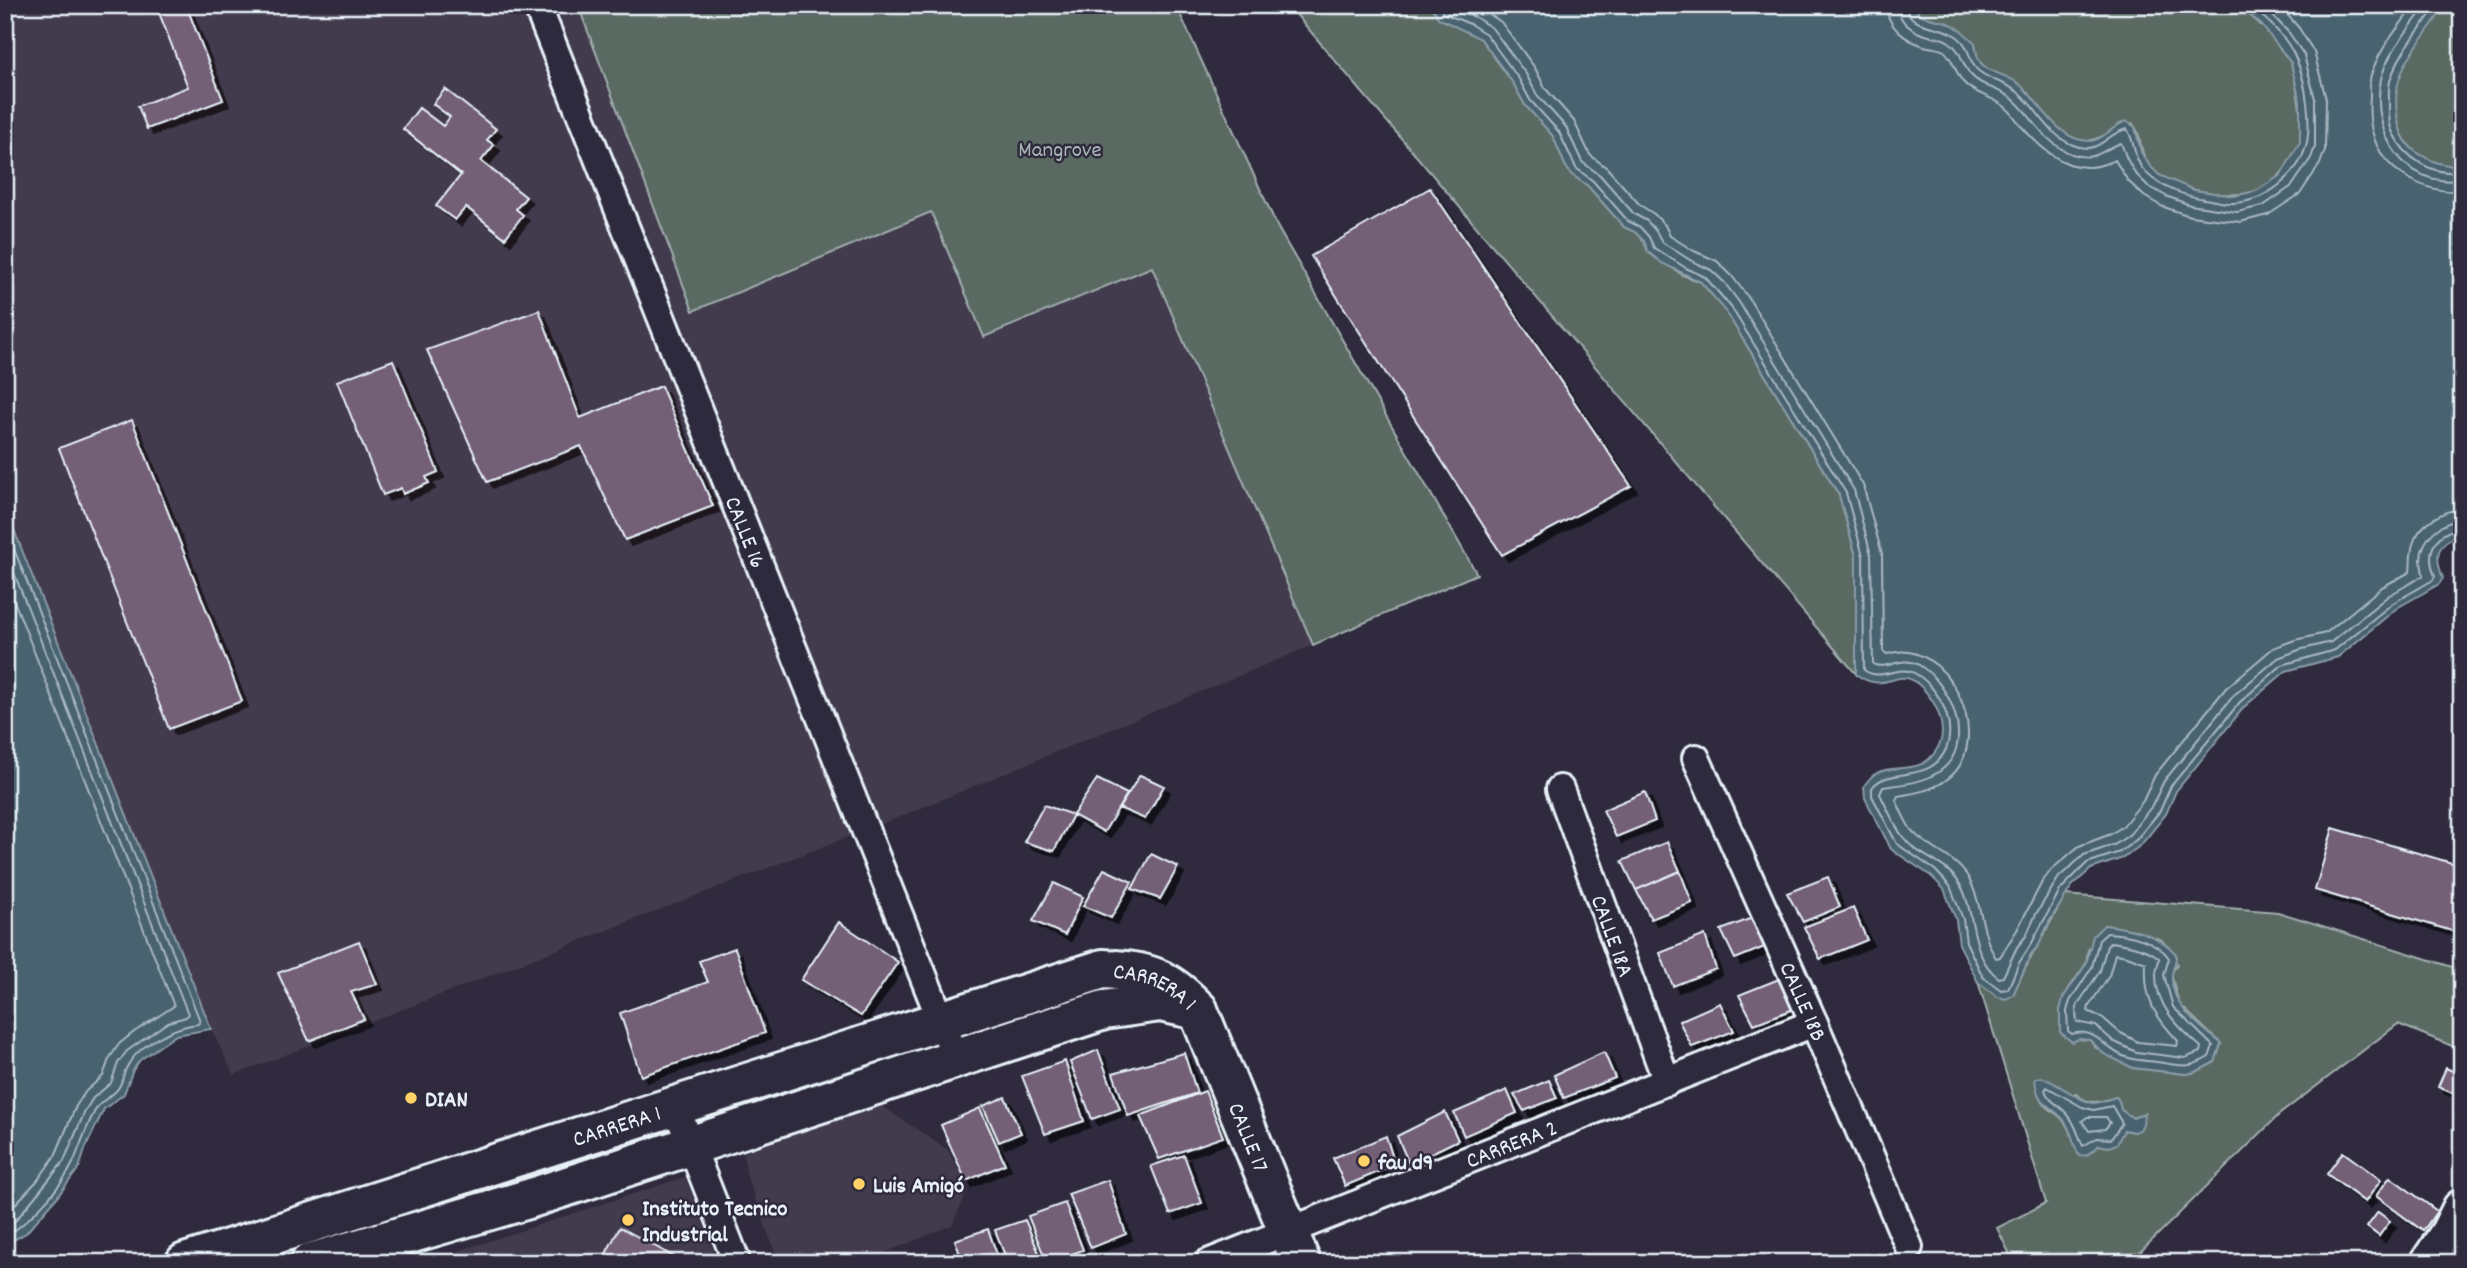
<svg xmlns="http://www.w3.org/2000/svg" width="2467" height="1268" viewBox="0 0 2467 1268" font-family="Dekko,sans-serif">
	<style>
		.built { fill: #433a4e }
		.green { fill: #5a6b63; stroke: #a1aeae; stroke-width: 2; fill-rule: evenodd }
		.water { fill: #496270; stroke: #899ba6; stroke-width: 2 }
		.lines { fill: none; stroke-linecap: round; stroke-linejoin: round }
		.shore { stroke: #a8b8c2; stroke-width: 2 }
		.building { fill: #735e76; stroke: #e8f1f8; stroke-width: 2; filter: url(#shadow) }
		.street-casing { stroke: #e8f1f8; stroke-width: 32 }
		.highway-casing { stroke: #e8f1f8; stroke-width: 44 }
		.street { stroke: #2f2a3d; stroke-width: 26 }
		.highway { stroke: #2f2a3d; stroke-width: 38 }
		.poi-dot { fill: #ffd166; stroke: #2f2a3d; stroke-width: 2.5 }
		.labels { text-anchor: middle; stroke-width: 5; stroke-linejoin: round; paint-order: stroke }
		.park-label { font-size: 23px; fill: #a8b5b5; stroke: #2f2a3d }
		.street-label { font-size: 23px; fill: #e8f1f8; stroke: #2f2a3d }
		.poi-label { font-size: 23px; font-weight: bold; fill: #e8f1f8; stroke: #2f2a3d; text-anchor: start }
	</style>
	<defs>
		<filter id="shadow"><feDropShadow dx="6" dy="6" stdDeviation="0" flood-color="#0009"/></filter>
	</defs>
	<rect width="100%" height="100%" fill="#2f2a3d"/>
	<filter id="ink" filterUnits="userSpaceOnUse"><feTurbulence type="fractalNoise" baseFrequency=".0143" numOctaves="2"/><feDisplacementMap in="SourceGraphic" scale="14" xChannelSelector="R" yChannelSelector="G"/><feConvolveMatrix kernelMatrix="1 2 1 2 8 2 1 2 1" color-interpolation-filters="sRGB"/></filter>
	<g filter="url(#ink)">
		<path class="built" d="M5,5H578L693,311L931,212L984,337L1152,267L1313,645L907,814L234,1075L211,1029L5,507Z
			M877,1103L947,1149L969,1188L952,1225L860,1263H779L747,1177L743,1153Z
			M685,1177L718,1263H422Z"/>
		<path class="green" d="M578,5H1176L1278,228L1477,574L1313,645L1152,267L984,337L931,212L693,311Z
			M1288,5H1432L1433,10L1481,39L1513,83L1525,105L1553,136L1565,165L1571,174L1588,186L1624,227L1635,232L1644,241L1648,252L1683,275L1701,282L1725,310L1839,495L1856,556V674Z
			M1911,5H2237C2257,21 2281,40 2291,64C2294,71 2295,81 2297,90C2300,106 2303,126 2300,143C2299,150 2293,155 2290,161C2272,192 2246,198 2213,193C2194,190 2174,186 2158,174C2135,156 2145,137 2132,123C2123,127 2094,141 2087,141C2056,140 2040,100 2018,84C2008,76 1995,74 1985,67C1977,61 1976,52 1975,43C1966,36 1956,27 1946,23C1929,16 1925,24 1911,5Z
			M2445,5H2462V164C2445,168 2430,161 2416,152C2405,144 2398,129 2397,115C2395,106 2394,93 2396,83C2401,63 2432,25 2445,5Z
			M2065,895L2278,912L2462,970V1050L2398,1024L2280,1114L2133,1259L2136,1263H2014L1997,1228L2046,1203L1978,982L1998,997L2013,995C2027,960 2048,929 2065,895ZM2104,925L2134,930L2162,940L2177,964L2171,974L2179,1004L2221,1044L2215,1062L2196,1072L2186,1074L2133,1068L2095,1047L2090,1040L2079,1039L2061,1023L2060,1010L2068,990L2086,964L2088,950ZM2076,1094C2089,1106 2101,1102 2116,1097L2119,1101L2121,1110L2133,1118L2144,1113L2134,1132L2124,1130L2109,1147L2099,1145L2087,1155L2075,1146C2073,1137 2069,1128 2063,1120C2055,1111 2042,1106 2039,1095Z"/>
		<path class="water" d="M1432,5H1911C1922,19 1931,18 1946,22C1958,26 1966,35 1975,43C1976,52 1977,61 1985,67C1995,74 2009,76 2019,84C2040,101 2057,141 2089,141C2102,141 2114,125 2126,121L2135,127L2141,152L2149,165L2159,175L2194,190L2234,196L2256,191L2281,175L2300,142V102L2291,63L2260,23L2237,5H2445C2422,44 2390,66 2397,115C2398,129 2405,144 2416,152C2430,161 2445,168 2462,164V535C2436,542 2434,555 2443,578L2439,584L2397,608L2338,657L2286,671L2244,707L2176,791L2166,814L2141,845L2123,858L2091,869L2072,886L2049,922L2039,945L2031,954L2013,995L2006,999L1998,997L1978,982L1959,944L1956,920L1944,889L1931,876L1891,849L1865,798L1864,786C1867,782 1870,777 1875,774C1895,762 1921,777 1937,749C1943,739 1943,730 1940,718C1937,705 1924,686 1912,680C1896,671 1881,694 1856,674V556L1839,495L1725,310L1701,282L1662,263L1648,252L1644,241L1635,232L1624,227L1588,186L1571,174L1565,165L1553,136L1525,105L1513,83L1481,39L1438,18Z
			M5,507L211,1029L176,1035L140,1060L133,1070L124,1094L104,1109L86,1147L79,1168L57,1197L26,1233L5,1245Z
			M2104,925C2130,928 2159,934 2176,954C2177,963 2172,968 2172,976C2170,1006 2201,1027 2221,1043L2215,1062L2196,1072L2186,1074L2133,1068L2104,1054L2090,1040L2079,1039L2072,1042L2060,1032V1010L2063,998L2086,964L2093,936Z
			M2041,1077C2057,1082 2080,1102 2093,1103C2100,1103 2109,1099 2116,1097L2119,1101L2121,1110L2133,1118L2144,1113L2143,1124L2140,1130L2134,1132L2124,1130L2117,1144L2109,1147L2099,1145L2087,1155L2079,1156C2073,1144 2072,1130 2063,1119C2047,1101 2038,1107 2035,1079Z"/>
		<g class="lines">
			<path class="shore" d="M1439,5L1443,13L1470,24L1486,34L1519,79L1530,100L1559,132L1576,168L1593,181L1628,221L1640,227L1649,237L1654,248L1686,268L1705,277L1731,307L1846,493L1863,556L1864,670C1882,683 1898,663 1916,674C1943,690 1964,738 1936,763C1918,779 1883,770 1872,788V796L1897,844L1935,870L1950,886L1963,919L1966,942L1983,977L2001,990L2008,989L2019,963L2033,941L2060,890L2087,863L2120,852L2136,840L2160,811L2171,786L2240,702L2282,665L2335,650L2393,603L2433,580L2435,576C2425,552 2434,532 2462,528
				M1448,5L1475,17L1492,28L1526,74L1537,95L1566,127L1582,162L1600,175L1634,214L1647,221L1656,231L1662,242L1690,260L1711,270L1724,282L1739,302L1854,490L1871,555L1873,664C1888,671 1901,655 1919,665C1951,684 1977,745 1940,771C1923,783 1903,784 1883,787L1880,794C1887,808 1894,825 1903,837C1919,859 1949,860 1963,890C1976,919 1971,958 1999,978L2003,977L2017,947L2026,936L2036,914L2059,877L2084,855L2116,844L2130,834L2152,806L2164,781L2234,695L2278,658L2299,650L2331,642L2388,596L2423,576C2423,571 2421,566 2421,560C2421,538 2441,521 2462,520
				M1475,5L1501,22L1535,68L1545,88L1574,121L1590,155L1607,168L1640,205L1654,214L1665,225L1670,236L1694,251L1717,261L1732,276L1748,297L1863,485L1882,554L1883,651L1887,654C1946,634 1997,738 1949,778C1934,790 1916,793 1898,796L1896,800C1901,810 1906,825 1914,833C1931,850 1955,856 1968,877C1983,903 1980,933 1996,958L2000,957L2017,930L2042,882L2051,870L2079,846L2111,834L2123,826L2143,801L2155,775L2226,688L2273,648L2295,640L2326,633L2382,587L2410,572C2411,563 2410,553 2413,544C2419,524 2442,510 2462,509
				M1886,5C1887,27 1905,40 1924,46C1931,48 1938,47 1944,51C1952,56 1956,74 1963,82C1974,95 1993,96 2005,107C2012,112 2016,120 2022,127C2039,146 2062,169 2090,167C2099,167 2107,163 2115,160L2128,181L2144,196L2161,206L2190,216L2240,222L2268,215L2300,194L2320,164L2325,150L2326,99L2314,52L2299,28L2279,5
				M1897,5C1898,22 1914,33 1929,36C1937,38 1943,37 1949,42C1962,50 1961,65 1972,76C1983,88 2002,89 2014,100C2033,117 2045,144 2072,154C2097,162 2101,150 2121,143L2127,159L2135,173L2148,186L2166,196L2190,205L2237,212L2263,206L2292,186L2311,158L2315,147V99L2304,55L2290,34L2263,5
				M1906,5C1908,29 1938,24 1953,34C1974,46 1965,61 1980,72C1992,81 2007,83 2019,93C2038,109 2048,135 2073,145C2101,156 2105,133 2127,129C2135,141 2133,156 2142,168C2156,186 2182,195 2204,199C2214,200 2225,204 2235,203C2266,201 2298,176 2306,146C2312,125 2306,82 2297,61C2289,39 2267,19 2248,5
				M2414,5C2399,28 2379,48 2371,75C2369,81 2370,89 2370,96C2369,109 2369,122 2373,134C2382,171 2425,194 2462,191
				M2426,5C2411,28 2387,52 2381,79C2370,132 2403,188 2462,180
				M2437,5C2421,29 2400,51 2391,78C2388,85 2389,93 2389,99C2389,109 2388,122 2392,131C2404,158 2433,177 2462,171
				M5,526L200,1021L198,1024C174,1026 138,1045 127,1067C123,1073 123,1081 119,1087C114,1096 102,1099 96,1109C86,1126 81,1145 73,1163C62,1187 27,1224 5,1237
				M5,550L188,1014L186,1017L168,1022L127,1051L118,1063L111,1083L93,1098L85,1111L64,1161L16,1220L5,1227
				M5,578L174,1006L134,1032L119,1044L109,1059L103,1076L86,1091L76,1106L55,1156L37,1181L5,1215
				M2107,933C2128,934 2157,940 2169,958L2164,975L2173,1007L2213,1046L2209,1057C2187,1070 2180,1065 2157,1062C2142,1060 2132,1061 2119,1054C2102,1045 2093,1027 2072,1034L2068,1031L2067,1011L2070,1001L2092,967L2099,940Z
				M2111,942C2126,944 2148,948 2159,958C2159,964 2156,968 2156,974C2155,1006 2179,1028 2201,1047L2200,1052L2185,1058L2136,1052L2113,1041L2096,1026L2077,1022L2076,1012L2078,1004L2100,971L2107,946Z
				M2115,954L2127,956L2146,963C2144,1000 2154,1015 2178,1041L2177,1046L2138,1042L2119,1032L2103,1018L2088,1011L2089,1006L2109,976Z
				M2047,1087L2082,1107L2094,1110L2112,1106L2122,1123L2111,1139L2097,1138L2083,1146C2078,1136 2076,1124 2068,1115C2061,1106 2048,1101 2045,1090Z
				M2087,1117H2106L2110,1123L2105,1129L2089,1131L2082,1121Z"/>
		</g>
		<path class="building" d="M156,5H186L223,100L147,129L138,106L188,87Z
			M445,89L496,129L487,140L494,145L481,161L526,197L516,209L523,215L505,238L466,207L455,220L436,206L461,175L403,129L419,108L443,126L450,117L433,104Z
			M1430,188L1631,486L1502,555L1311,256Z
			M539,310L580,418L661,386L713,506L625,540L581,446L487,482L427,350Z
			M393,360L438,472L426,477L429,483L403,494L401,488L383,495L337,381Z
			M132,420L242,701L169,729L59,448Z
			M1140,775L1164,786L1145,819L1119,808Z
			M1097,779L1127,794L1104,832L1073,815Z
			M1645,792L1655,821L1616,837L1603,810Z
			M1044,805L1073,815L1054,851L1024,842Z
			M2333,828L2462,866V934L2315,890Z
			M1667,842L1680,871L1636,890L1622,861Z
			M1151,854L1178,867L1160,899L1132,889Z
			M1104,869L1132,882L1111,918L1083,906Z
			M1680,871L1692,903L1651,919L1636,890Z
			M1828,877L1840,907L1803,922L1787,893Z
			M1054,883L1083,897L1065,935L1033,921Z
			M1853,908L1867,940L1820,959L1804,927Z
			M1760,915L1772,944L1735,959L1721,930Z
			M839,922L898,962L861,1016L801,980Z
			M1705,935L1716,969L1673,986L1660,953Z
			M359,941L377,984L351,992L364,1019L309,1041L278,973Z
			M735,948L765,1033L641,1076L620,1013L708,982L699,961Z
			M1784,977L1799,1007L1754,1024L1739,995Z
			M1720,1003L1734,1031L1692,1047L1679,1021Z
			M1098,1050L1120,1109L1092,1119L1070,1062Z
			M1604,1052L1615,1078L1564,1098L1554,1075Z
			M1184,1053L1197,1093L1128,1116L1113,1073Z
			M1065,1061L1084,1121L1045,1134L1022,1076Z
			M2446,1068L2457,1073L2454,1078L2462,1082V1097L2438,1087Z
			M1549,1080L1557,1098L1524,1111L1514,1095Z
			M1507,1090L1517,1113L1464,1136L1454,1113Z
			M1205,1091L1223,1137L1159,1159L1140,1116Z
			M1005,1097L1021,1133L999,1142L983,1106Z
			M980,1108L1005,1164L966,1181L941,1125Z
			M1445,1112L1458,1140L1409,1164L1397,1136Z
			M1386,1136L1395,1165L1345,1186L1333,1158Z
			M2343,1152L2381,1180L2365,1202L2327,1174Z
			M1184,1155L1202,1203L1170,1214L1151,1166Z
			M2390,1177L2437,1211L2423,1231L2376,1196Z
			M1108,1180L1126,1234L1091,1248L1068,1194Z
			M1065,1203L1083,1250L1047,1263L1028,1216Z
			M2378,1212L2390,1221L2379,1236L2367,1227Z
			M1025,1220L1042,1260L1036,1263H1008L995,1230Z
			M620,1227L685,1263H601Z
			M988,1229L1000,1263H963L955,1240Z"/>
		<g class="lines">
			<defs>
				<g id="street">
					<path id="s1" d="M537,5L956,1058"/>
					<path id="s2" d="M1696,758L1814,1023L1909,1247"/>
					<path id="s3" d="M1560,789L1667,1082"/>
					<path d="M676,1107L737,1263"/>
					<path id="s4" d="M1208,1263L1814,1023"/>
				</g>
				<g id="highway">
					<path id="s5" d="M185,1263L1103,969C1148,972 1166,976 1198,1010L1301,1263"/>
					<path d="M310,1263L528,1199L1104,1010L1160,1002L1198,1010"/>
					<path d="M2430,1263L2450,1233L2462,1209"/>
				</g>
			</defs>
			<use href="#street" class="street-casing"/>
			<use href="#highway" class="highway-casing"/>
			<use href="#street" class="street"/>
			<use href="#highway" class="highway"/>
		</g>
	</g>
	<g class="poi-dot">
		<circle cx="411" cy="1098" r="7"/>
		<circle cx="1364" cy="1161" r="7"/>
		<circle cx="859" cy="1184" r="7"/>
		<circle cx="628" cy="1220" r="7"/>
	</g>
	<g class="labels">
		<g class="park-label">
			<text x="1060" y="156">Mangrove</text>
		</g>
		<g class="street-label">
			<text dy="8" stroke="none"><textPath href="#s1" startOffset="567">CALLE 16</textPath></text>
			<text dy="8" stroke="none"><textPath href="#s3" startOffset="156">CALLE 18A</textPath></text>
			<text dy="8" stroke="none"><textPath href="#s5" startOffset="1020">CARRERA 1</textPath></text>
			<text dy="8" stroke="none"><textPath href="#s2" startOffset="266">CALLE 18B</textPath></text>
			<text dy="8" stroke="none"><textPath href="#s5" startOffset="453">CARRERA 1</textPath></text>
			<text dy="8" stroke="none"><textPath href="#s5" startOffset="1208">CALLE 17</textPath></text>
			<text dy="8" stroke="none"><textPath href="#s4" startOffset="326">CARRERA 2</textPath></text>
		</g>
		<g class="poi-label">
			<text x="425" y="1106">DIAN</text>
			<text x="1378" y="1169">fau d9</text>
			<text x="873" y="1192">Luis Amigó</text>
			<text x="642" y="1215">Instituto Tecnico<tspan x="642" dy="26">Industrial</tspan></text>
		</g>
	</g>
	<rect width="2467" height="1268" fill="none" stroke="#2f2a3d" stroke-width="28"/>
	<rect x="14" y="14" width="2439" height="1240" fill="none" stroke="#e8f1f8" stroke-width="2.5" filter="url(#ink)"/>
</svg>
